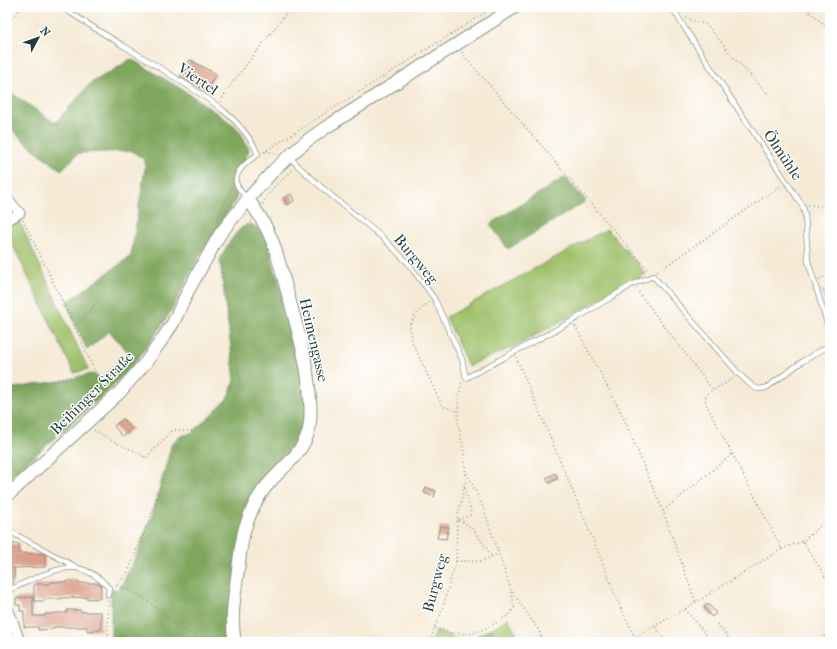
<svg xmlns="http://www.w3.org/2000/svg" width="837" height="649" viewBox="0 0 837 649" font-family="'IM FELL French Canon',serif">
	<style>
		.green { fill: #9ebf68; stroke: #5e7e4e }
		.forest { fill: #7ea65c; stroke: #4e7248 }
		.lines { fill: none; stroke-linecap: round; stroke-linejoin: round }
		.stream { stroke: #5dc1db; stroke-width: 2.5 }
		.building { fill: #dc9e8a }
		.lane-casing { stroke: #8a9485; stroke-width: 6 }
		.street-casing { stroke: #8a9485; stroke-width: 11 }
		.secondary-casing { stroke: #8a9485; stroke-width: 14 }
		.path { stroke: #8a9485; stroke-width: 1.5; stroke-dasharray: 1 3; stroke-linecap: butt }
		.lane { stroke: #fff; stroke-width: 4.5 }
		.street { stroke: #fff; stroke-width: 9 }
		.secondary { stroke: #fff; stroke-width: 12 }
		.labels { text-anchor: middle; stroke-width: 3; stroke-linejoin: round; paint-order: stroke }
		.street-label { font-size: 15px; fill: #1f3d34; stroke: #fff }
	</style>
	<rect width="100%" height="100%" fill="#fff"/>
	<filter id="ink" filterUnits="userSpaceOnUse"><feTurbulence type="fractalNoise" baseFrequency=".025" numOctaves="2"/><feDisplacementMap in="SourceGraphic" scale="8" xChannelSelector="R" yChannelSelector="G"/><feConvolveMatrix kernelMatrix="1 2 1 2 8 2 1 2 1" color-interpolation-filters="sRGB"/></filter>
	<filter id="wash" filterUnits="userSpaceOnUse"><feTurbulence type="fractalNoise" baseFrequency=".012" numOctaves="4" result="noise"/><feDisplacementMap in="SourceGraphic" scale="16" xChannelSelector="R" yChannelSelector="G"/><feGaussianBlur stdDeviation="0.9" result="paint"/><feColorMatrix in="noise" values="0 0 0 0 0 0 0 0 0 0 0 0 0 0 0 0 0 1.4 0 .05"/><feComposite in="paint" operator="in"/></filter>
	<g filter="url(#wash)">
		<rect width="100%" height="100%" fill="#f6ead6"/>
		<path class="green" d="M18,218L88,369L74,373L7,233V226Z
			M607,229L646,274L518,345L468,366L446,317Z
			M508,618L521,642H495L491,629Z
			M490,629L494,642H476L475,637Z
			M435,631L458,639L457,642H432Z"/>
		<path class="forest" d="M131,59L185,91L208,107L235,126L242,135L249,150C247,154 246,158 244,161C237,173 226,178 237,192L236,199L199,257L171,311L157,333L135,362L107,392L7,480V389L67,380L91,374L101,378L130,354L109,331L87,350L66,303L131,256L145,169V160L132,151L79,153L61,170C49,161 12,134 7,122C6,117 7,97 7,90L55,123L91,83L117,68Z
			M565,177L586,201L508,249L490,224Z
			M251,224L258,228L267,241L306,381L308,422L296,452L244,525L230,642H111V589L119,590L137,554L152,515L172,443L181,436L192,433L227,399L235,380L220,261C223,251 233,235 241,228C244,226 248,225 251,224Z"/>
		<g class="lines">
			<path class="stream" d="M823,291L830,318"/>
		</g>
		<g id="blocks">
			<path class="building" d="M190,60L216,74L206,91L180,76Z
				M291,194L294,201L287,205L283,198Z
				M123,419L132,429L123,437L114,426Z
				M555,473L558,478L549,483L546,478Z
				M426,487L436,491L434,497L424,493Z
				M440,526L449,527L446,539L437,538Z
				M7,544H19V553L43,554H45V567L14,568V582L7,585Z
				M67,581H78V583H98L101,585V598L87,599V597L61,598V599H45V601H34V584H50V582H67Z
				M33,597V616H45V614H53V613H67V610H81V612H101V630L87,631V627H53V629L38,630V627H24V611H20V605H16V598Z
				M708,604L716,613L712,617L704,608Z"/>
		</g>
	</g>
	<g filter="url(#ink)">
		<use href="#blocks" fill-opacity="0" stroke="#8a9485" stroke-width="1"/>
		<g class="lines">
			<defs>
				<path id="lane" d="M62,7C97,31 135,52 171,75C204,96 242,117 258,154C250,160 235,170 236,182C237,188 243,194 247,198
					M672,7L686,30L736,106L802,205L805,214L808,261L830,333
					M290,157L298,166L320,186L383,238L407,262L434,298L462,359L466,378L572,321L633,284L653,276L739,374L753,387L759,389L766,388L803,361L830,345
					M7,530L76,567
					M7,591C25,583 57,565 77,568C89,570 101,579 109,588L108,595"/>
				<path id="street" d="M7,198L20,213L7,221
					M7,607L12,618L20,642"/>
				<path id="secondary" d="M7,496L120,392L146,362L161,341L173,323L189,289L220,234L248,199L274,170L289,156L308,140L325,128L515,7
					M235,642C230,618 235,593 238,570C240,556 241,541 245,528C249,516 254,503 262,492C276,471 297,461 307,436C311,425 311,412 310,400C308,362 297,327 287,291C282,273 278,255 271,238C265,224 257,211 248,199"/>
			</defs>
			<use href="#lane" class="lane-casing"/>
			<use href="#street" class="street-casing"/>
			<use href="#secondary" class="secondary-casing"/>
			<path class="path" d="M803,7L816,17L830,30
				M79,12L83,7
				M7,17L11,20L21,7
				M686,18L707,25L736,60L768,94
				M7,26L11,20
				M462,52L467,59L649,271
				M221,102L226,91L291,7
				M266,151L278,154
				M264,152L494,7
				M263,204L267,196L274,187L293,170
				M808,205L830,207
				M23,220L75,327L100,383L102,392L100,396
				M216,223L232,188
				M657,272L782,185
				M819,279L830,274
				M636,289L713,390
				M429,302L420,310L410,324L412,341L442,406L457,411
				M575,326L621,412L663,511L696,603
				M75,327L96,303
				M516,357L551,439L607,573L616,598L635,637
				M7,388L22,387L95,372
				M94,430L116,443L137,452L146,458L173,430L192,431
				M467,473L483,507L511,590L538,629L544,642
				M465,488C466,497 470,505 471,515L457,520L463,522L473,529L485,546L492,557
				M663,511L732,454
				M803,542L830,584
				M782,549L803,541L828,519
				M456,561H481L498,554
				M117,585L128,572L139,543L149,522L167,470L177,448L193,431L231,407L240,383L221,267L241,233L252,221
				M116,586C135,590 149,602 164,614C167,617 169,620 172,623C183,631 196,636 208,642
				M108,601V642
				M685,609L712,642
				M717,624L732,642
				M656,627L665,642
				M435,628L451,633L470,634L487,628L509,615L515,607L511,592
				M405,642L431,639
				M431,642L434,628L441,613L445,599L456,561L457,520L466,478L464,453L458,422V411L459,395L462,382
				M626,642L685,609L782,549L706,404L705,399L707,394L735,377
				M818,642L830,631"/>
			<use href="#lane" class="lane"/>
			<use href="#street" class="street"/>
			<use href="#secondary" class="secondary"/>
		</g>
	</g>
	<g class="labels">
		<g class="street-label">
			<text transform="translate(198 79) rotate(34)" y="5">Viertel</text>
			<text transform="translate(783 155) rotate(56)" y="5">Ölmühle</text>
			<text transform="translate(416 259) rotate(50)" y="5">Burgweg</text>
			<text transform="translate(314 340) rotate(77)" y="5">Heimengasse</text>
			<text transform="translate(92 393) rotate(-45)" y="5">Beihinger Straße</text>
			<text transform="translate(435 583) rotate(-75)" y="5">Burgweg</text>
		</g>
	</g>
	<rect width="837" height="649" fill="none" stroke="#fff" stroke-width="24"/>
	<g transform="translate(38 38) rotate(49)" stroke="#ffffff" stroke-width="3" paint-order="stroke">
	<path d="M0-3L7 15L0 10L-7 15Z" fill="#1f3d34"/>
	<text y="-6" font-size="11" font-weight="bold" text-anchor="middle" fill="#1f3d34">N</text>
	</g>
</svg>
